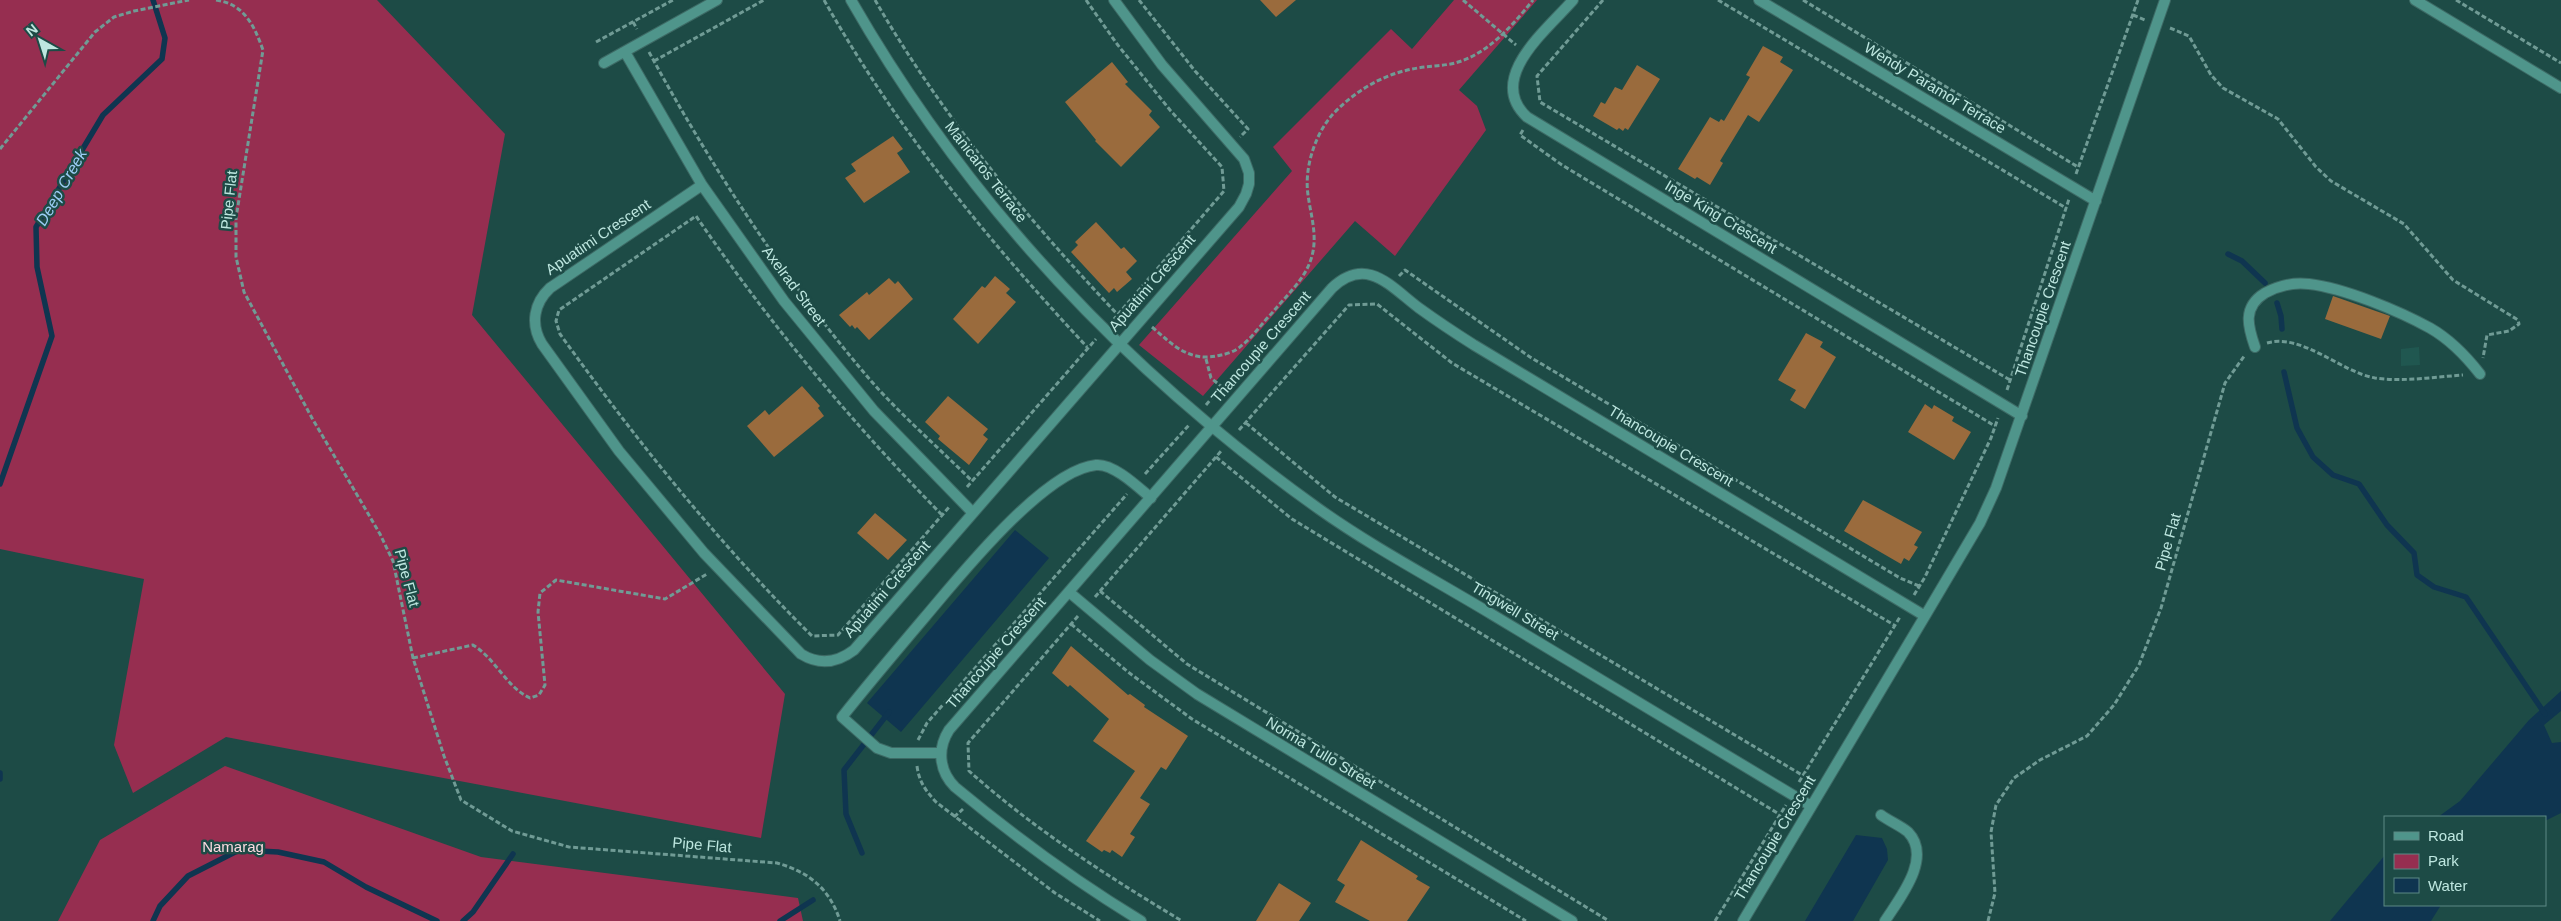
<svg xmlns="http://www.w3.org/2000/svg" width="2561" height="921" viewBox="0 0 2561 921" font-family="Helvetica,sans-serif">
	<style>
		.built { fill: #205750 }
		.green { fill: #962e50 }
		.water { fill: #0f3550 }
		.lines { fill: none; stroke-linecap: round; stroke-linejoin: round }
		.stream { stroke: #0f3550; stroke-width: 5.5 }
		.building { fill: #9a6b3d }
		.service-casing { stroke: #3d6a65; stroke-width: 12 }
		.minor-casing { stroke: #3d6a65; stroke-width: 12 }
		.path { stroke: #709b95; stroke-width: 3; stroke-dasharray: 5 2.5; stroke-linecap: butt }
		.service { stroke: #4f958b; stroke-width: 10 }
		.minor { stroke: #4f958b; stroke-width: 10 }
		.labels { text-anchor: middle; stroke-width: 5; stroke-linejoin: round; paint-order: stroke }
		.street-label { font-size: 15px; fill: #bee7e0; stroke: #1d4b46 }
		.park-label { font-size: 15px; fill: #fbdae0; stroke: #1d4b46 }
		.water-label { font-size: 16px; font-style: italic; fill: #9ccdf5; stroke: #1d4b46 }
	</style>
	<rect width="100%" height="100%" fill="#1d4b46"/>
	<path class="built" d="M2419,347L2420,365L2401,366V349Z"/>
	<path class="green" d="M0,0H377L505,134L472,315L785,694L761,838L226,737L133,793L114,745L144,579L0,549Z
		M1454,0H1537L1459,90L1477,106L1486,130L1395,256L1355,221L1203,396L1139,345L1292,171L1273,147L1391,29L1412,49Z
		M225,766L481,857L798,898L803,921H58L100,840Z"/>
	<path class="water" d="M1015,530L1049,558L901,732L867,703Z
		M2561,691V711L2544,725L2552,743L2561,742V813L2545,821V817H2438L2460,801L2529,720Z
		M1856,835L1882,838L1887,849L1888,860L1853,921H1805Z
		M2385,855V905H2441L2431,921H2330Z"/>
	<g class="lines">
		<path class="stream" d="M2228,254L2242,261L2265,283
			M2277,303L2281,316L2282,329
			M2284,372L2297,428L2313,457L2333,475L2359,484L2387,525L2414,553L2417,575L2434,587L2466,597L2545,714
			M0,484L52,336L37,267L36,227L103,115L162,59L165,38L153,0
			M0,773V779
			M862,853L846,814L844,770L889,712
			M153,921L160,906L188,876L239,850L278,852L324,862L366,887L437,921
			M463,921L473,912L513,854
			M780,921L813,900"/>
	</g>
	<path class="building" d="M1260,0H1296L1276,17Z
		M1763,46L1783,57L1780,62L1793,70L1759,122L1748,115L1720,161L1723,163L1710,185L1697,177L1695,179L1678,169L1710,117L1719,122L1721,119L1724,121L1750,77L1746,75Z
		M1112,62L1128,82L1125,84L1152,111L1149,115L1160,127L1121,167L1095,141L1096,140L1065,102Z
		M1637,65L1660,79L1628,130L1625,128L1623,131L1619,128L1617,130L1593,116L1601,102L1605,104L1615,87L1622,90Z
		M893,136L903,149L897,153L910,172L864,203L845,178L856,171L851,164Z
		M1096,222L1121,249L1124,247L1137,261L1126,272L1132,279L1117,292L1114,288L1109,293L1071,252L1078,245L1075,242Z
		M995,276L1010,289L1006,293L1016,302L978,344L953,319L982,286L985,288Z
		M889,278L895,284L898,281L913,299L869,340L857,327L855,329L852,325L850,327L839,315L867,292L869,295Z
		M2333,296L2390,316L2381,339L2325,319Z
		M1806,333L1823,342L1820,347L1836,357L1805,409L1790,400L1796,390L1778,380Z
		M802,386L820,406L818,408L824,416L774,457L747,426L765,410L769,415Z
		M948,396L988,429L983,435L988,439L969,465L938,439L940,436L925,422Z
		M1925,404L1932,409L1934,405L1954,417L1952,421L1971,432L1954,460L1908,432Z
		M1863,500L1922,532L1914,545L1918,547L1909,561L1904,558L1901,564L1844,531Z
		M875,513L907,540L888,560L857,533Z
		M1071,646L1128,695L1130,694L1145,705L1144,707L1188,736L1166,770L1161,767L1140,798L1150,804L1130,834L1135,837L1122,857L1112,850L1110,853L1104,850L1102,852L1086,841L1135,771L1093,741L1109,719L1070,685L1068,687L1052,673Z
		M1361,840L1418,876L1416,879L1430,887L1407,921H1370L1335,902L1345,885L1337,880Z
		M1279,883L1311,903L1299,921H1256Z"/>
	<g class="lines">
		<defs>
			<path id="service" d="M2255,347C2248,327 2242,307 2265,293C2278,286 2294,282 2309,284C2344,288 2399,311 2430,328C2451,340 2466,356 2480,374
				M941,753H891L877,748L842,717C869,683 897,650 925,617C959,577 1044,470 1096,465C1113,463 1138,487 1151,498
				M1881,815C1889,821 1901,826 1908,832C1933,858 1899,899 1885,921"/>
			<path id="minor" d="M851,0C968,204 1128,373 1319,509C1374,548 1435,580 1493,615C1599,679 1706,742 1811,806
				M1573,0C1548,29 1485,78 1527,117L2022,416
				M1759,0L2096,201
				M2415,0L2561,88
				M625,52L702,185L784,301L874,411L973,513
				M604,63L717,0
				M702,185L550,288C534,303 530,324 542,344L619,451L704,553L801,654C819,665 837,663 854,650L1239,207L1246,194L1249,184V173L1244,159L1162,65L1114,0
				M1069,592L1150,660L1197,694L1572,921
				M1925,616L1980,523L1996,488L2165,0
				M1141,921C1075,881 1014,836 955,787C939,771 937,749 949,730L1332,288C1367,255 1391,287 1419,308C1437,321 1455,333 1474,345L1925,616L1743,921"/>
		</defs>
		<use href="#service" class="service-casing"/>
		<use href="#minor" class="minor-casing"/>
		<path class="path" d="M216,0C244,4 254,25 263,50L236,218V257L244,292L312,418L380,534L393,561L413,658L444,756L461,800L512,831L569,847L777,863C809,872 830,889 840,921
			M824,0C899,132 985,237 1087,347
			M875,0C942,116 1025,216 1117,314
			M1086,0L1117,44L1170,110L1222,167L1224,191L1114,319
			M1139,0L1195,71L1248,129L1240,137
			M1463,0L1516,45
			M1603,0L1537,76L1540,102L2010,380
			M1718,0L2066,208
			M1803,0L2078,167
			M2456,0L2561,63
			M2133,15L2145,20
			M633,22L637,29
			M2170,28L2189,36L2211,75L2223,88L2278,119L2316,167L2331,181L2404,224L2453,280L2518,320L2519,324L2509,331L2487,335L2483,358
			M596,42L673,0
			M649,52C712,168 786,282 872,382C903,417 939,448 972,481
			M654,61L764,0
			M1523,130L1520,135L1562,165L1995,426
			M0,149L95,32L114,17L134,11L189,0
			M2076,174L2138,0
			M1399,276L1405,270L1530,357L1900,578L1919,586
			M1152,327C1174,346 1190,363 1221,355C1227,354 1236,351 1241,346C1253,337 1262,323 1272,313C1285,297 1303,281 1310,262C1319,239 1311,217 1308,195C1304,168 1315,134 1333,114C1356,90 1385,73 1418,68C1430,66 1443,66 1455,63C1488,54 1512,26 1533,0
			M2267,343C2302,333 2341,372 2375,378C2404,382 2434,377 2463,375
			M1206,359L1211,378L1222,387
			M2007,390L2069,199
			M1206,405L1221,387
			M1246,423L1335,497L1802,775
			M1239,430L1349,305L1377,304L1452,363L1894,625
			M1216,457L1292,519L1779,814
			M1145,474L1189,425
			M967,487L1096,339
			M942,515C851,422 770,324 696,216L559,310L556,321L560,334C637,441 718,543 812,636L838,635L950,506
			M1100,591L1187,664L1609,921
			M1914,595L1925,577L1991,438L1998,418
			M1095,597L1222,450
			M1078,616L968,743L969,771C1034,829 1107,876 1182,921
			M1071,624L1128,672L1192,719L1526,921
			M413,658L473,645C496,659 506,687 530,698L539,695L545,685L538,612L540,593L556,580L665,599L707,574
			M918,740L927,723L1127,494
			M917,766C919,782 926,791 936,802L1055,893L1100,921
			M1799,782L1900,617
			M954,817L963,809
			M1715,921L1786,805
			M1988,921L1995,893L1991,832L1996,805L2014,778L2040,760L2087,736L2114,705L2139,665L2161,608L2225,383L2245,355"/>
		<use href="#service" class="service"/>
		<use href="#minor" class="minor"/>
	</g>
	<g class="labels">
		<g class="street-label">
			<text transform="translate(1935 88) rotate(31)" y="5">Wendy Paramor Terrace</text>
			<text transform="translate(986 172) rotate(52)" y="5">Manicaros Terrace</text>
			<text transform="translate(229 200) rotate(-84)" y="5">Pipe Flat</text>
			<text transform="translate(1721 217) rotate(31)" y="5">Inge King Crescent</text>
			<text transform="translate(598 237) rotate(-34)" y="5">Apuatimi Crescent</text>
			<text transform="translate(1152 283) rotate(-49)" y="5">Apuatimi Crescent</text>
			<text transform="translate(794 286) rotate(53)" y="5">Axelrad Street</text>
			<text transform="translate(2043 309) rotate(-71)" y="5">Thancoupie Crescent</text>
			<text transform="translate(1261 347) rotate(-49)" y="5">Thancoupie Crescent</text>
			<text transform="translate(1671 446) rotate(31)" y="5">Thancoupie Crescent</text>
			<text transform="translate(2168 542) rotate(-74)" y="5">Pipe Flat</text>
			<text transform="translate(407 578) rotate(75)" y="5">Pipe Flat</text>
			<text transform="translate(887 589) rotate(-49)" y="5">Apuatimi Crescent</text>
			<text transform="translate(1515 611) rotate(31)" y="5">Tingwell Street</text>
			<text transform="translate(996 653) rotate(-49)" y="5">Thancoupie Crescent</text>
			<text transform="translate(1321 753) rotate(31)" y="5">Norma Tullo Street</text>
			<text transform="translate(1775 838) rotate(-59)" y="5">Thancoupie Crescent</text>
			<text transform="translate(702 845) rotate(5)" y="5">Pipe Flat</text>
		</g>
		<g class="park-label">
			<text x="233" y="852">Namarag</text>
		</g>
		<g class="water-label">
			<text transform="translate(61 187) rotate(-60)" y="6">Deep Creek</text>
		</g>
	</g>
	<rect x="2384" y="816" width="162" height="90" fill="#1d4b46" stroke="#5d8984"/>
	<rect x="2394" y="832" width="25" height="8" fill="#4f958b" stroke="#5d8984"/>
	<text x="2428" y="841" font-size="15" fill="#bee7e0">Road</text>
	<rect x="2394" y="854" width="25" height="15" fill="#962e50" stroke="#5d8984"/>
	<text x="2428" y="866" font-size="15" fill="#bee7e0">Park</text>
	<rect x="2394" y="878" width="25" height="15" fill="#0f3550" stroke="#5d8984"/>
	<text x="2428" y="891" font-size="15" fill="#bee7e0">Water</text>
	<g transform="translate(40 40) rotate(321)" stroke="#1d4b46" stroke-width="4" paint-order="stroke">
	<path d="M0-4L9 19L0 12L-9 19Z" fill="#bee7e0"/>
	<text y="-8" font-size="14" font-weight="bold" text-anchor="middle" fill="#bee7e0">N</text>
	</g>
</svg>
